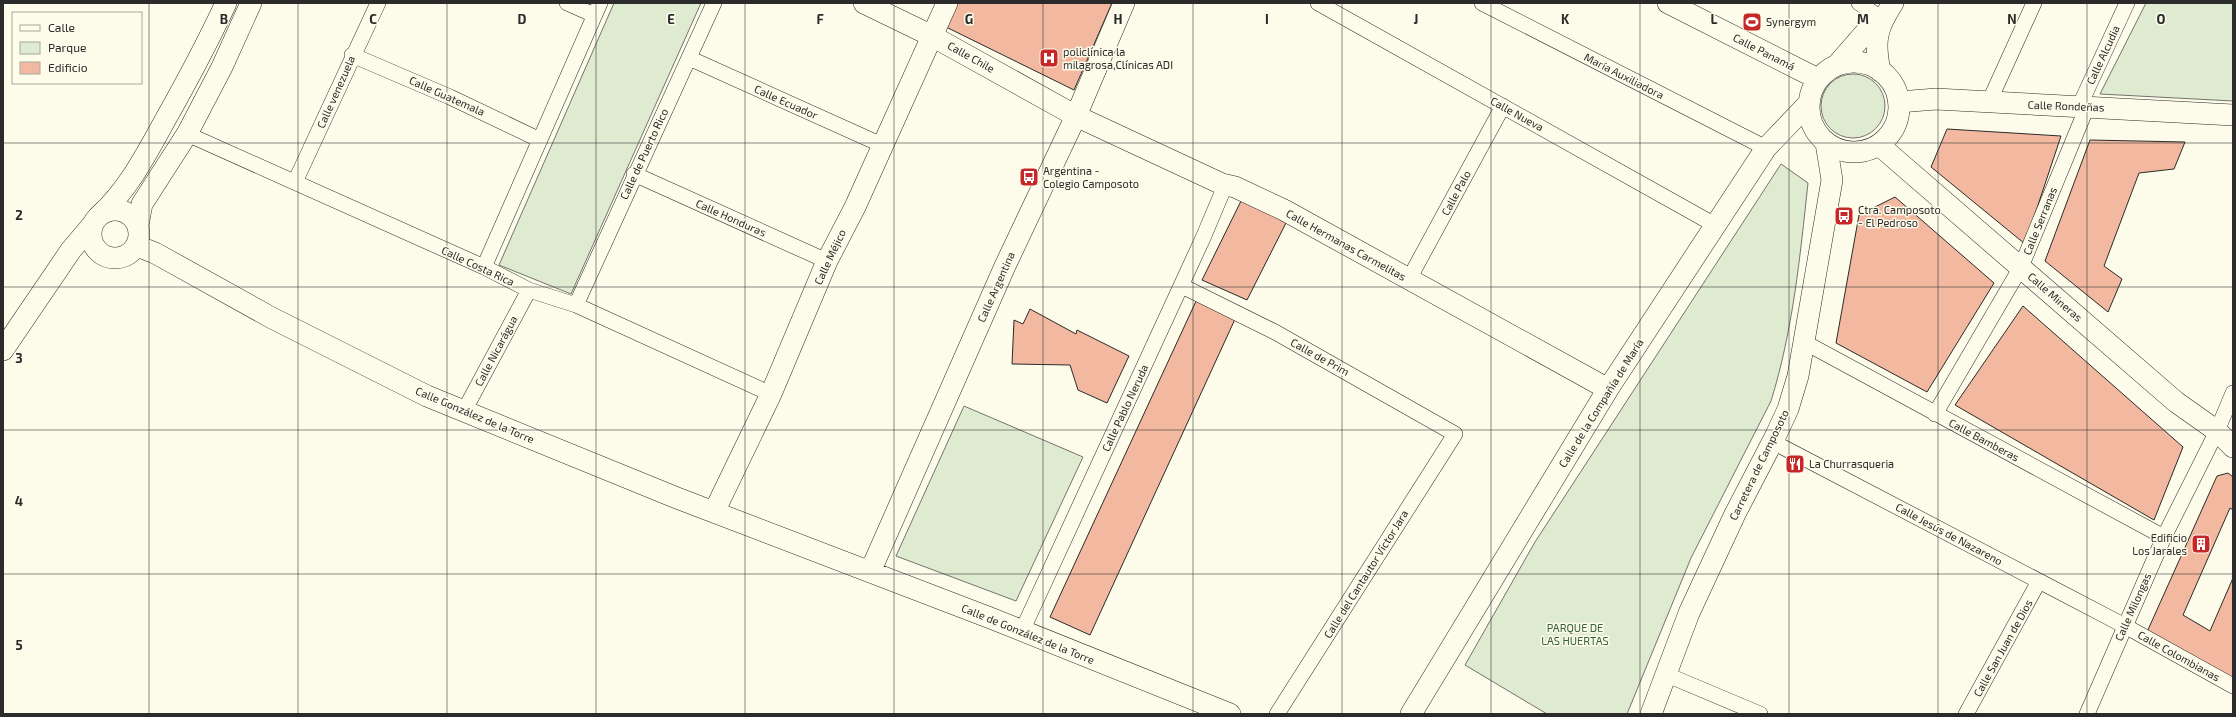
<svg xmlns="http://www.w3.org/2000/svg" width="2236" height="717" viewBox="0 0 2236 717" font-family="'Exo 2',sans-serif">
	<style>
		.green { fill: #deebd1; stroke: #74746e }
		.building { fill: #f2b8a0; stroke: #2b2b2b }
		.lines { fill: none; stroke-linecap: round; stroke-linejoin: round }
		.street-casing { stroke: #2b2b2b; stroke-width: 16 }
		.secondary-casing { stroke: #2b2b2b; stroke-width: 22 }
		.street { stroke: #fdfbea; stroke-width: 15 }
		.secondary { stroke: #fdfbea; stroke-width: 21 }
		.grid { fill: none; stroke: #2b2b2b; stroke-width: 1; stroke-opacity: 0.55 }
		.labels { text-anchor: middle; stroke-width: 3; stroke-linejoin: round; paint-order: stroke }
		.poi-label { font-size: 11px; fill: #2b2b2b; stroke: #fdfbea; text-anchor: start }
		.street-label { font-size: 11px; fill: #2b2b2b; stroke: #fdfbea }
		.park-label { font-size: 11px; fill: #34623c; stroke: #fdfbea }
		.grid-label { font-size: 13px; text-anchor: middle; font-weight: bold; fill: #2b2b2b; stroke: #fdfbea; stroke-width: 3; stroke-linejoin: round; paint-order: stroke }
	</style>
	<rect width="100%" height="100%" fill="#fdfbea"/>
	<path class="green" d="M614,3H701L571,294L499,265Z
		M2146,3H2233V101L2100,94Z
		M1821 106a32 32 0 1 1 64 0a32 32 0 1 1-64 0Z
		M1781,164L1808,183C1800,257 1793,330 1771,401L1691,558L1627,714H1547L1465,665L1535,542Z
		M964,406L1083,457L1016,601L896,556Z"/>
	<path class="building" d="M958,3H1112L1074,90L946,27Z
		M1947,129L2061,136L2025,244L1931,167Z
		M2090,140L2185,142L2174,169L2139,173L2104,266L2122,279L2108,312L2045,261Z
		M1243,197L1288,219L1247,300L1202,280Z
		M1895,197L1994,283L1927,392L1836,343L1859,215Z
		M1197,299L1236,317L1090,635L1050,617Z
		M2023,306L2183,447L2154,520L1955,405Z
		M1030,309L1076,334L1077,330L1129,356L1107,403L1078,390L1070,365L1012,364L1014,320L1023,324Z
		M2228,473L2233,477V510L2230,508L2183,615L2210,631L2233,578V678L2147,632L2217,476Z"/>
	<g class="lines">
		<defs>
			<path id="street" d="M567,3L594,15
				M1318,3L1715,225
				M1482,3L1766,148
				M1859,3L1882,19
				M352,55L450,97L540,140
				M689,58L882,145
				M1989,102L2034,3
				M2079,107L2127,3
				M187,134L484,267L529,290L576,305L771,394
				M634,174L827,261
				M295,182L378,3
				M484,267L600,3
				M1409,279L1503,106
				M1182,286L1275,332L1455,434L1277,714
				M576,305L714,3
				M1804,342L2164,537
				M464,411L529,290
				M1935,414L2021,267L2087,107
				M1773,442L2125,626L2233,686
				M1022,631L1203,238L1222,193V184
				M1665,674L1760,714
				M1966,714L2039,581
				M2087,714L2164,537L2217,431L2233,393"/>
			<path id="secondary" d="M864,3L932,36L1076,116L1222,184L1235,187L1284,210L1608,389
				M1668,3L1818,79
				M1809 107a45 45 0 1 1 90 0a45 45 0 1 1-90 0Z
				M1837,65L1872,25L1882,19
				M1880,71C1874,41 1876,29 1893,3
				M1899,102L1936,99L2233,115
				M1879,145L2176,402L2217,431L2233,447
				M91 234a24 24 0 1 1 48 0a24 24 0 1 1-48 0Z
				M99,216C127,191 146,155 164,122C186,83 207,44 226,3
				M138,225L142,204L187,134L222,67L251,3
				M137,246L155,253L272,318L427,396L677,498L993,619L1230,714
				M3,350L71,250L93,224
				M714,512L771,394L827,261L855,207L947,3
				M870,572L1005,266L1076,116L1124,3
				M1411,714L1608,389L1766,148L1808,104
				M1651,714L1689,613L1735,514L1776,435L1788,409L1798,376L1832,180L1826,143"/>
		</defs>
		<use href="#street" class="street-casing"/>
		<use href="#secondary" class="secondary-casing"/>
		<use href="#street" class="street"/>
		<use href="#secondary" class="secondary"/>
	</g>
	<path class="grid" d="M149,3V714M298,3V714M447,3V714M596,3V714M745,3V714M894,3V714M1043,3V714M1193,3V714M1342,3V714M1491,3V714M1640,3V714M1789,3V714M1938,3V714M2087,3V714M3,143H2233M3,287H2233M3,430H2233M3,574H2233"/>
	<defs>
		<symbol id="stadium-square" viewBox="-11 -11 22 22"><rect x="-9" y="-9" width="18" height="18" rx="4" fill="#c62828" stroke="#fdfbea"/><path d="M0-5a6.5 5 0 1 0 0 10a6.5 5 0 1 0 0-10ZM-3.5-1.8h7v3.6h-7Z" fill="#fff"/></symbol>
		<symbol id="hospital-square" viewBox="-11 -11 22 22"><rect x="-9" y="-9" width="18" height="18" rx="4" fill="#c62828" stroke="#fdfbea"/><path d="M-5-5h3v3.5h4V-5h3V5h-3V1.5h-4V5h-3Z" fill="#fff"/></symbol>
		<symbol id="bus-square" viewBox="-11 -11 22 22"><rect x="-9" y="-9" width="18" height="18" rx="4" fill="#c62828" stroke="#fdfbea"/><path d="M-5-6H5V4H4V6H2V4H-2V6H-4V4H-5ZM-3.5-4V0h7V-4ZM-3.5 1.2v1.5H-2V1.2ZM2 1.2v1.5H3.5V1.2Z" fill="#fff"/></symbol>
		<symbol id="restaurant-square" viewBox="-11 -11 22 22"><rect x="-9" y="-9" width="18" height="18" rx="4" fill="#c62828" stroke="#fdfbea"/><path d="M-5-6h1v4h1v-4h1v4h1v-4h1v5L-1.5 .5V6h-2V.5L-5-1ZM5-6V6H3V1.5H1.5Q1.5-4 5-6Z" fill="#fff"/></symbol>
		<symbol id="building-square" viewBox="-11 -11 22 22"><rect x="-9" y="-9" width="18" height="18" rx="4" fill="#c62828" stroke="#fdfbea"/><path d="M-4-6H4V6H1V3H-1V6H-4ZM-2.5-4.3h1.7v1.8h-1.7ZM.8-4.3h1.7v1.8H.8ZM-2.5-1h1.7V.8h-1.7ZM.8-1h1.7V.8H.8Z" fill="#fff"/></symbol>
	</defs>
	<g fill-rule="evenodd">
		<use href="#stadium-square" x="1741" y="11" width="22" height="22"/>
		<use href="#hospital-square" x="1038" y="47" width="22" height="22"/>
		<use href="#bus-square" x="1018" y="166" width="22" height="22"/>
		<use href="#bus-square" x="1833" y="205" width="22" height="22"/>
		<use href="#restaurant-square" x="1784" y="453" width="22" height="22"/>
		<use href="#building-square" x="2190" y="533" width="22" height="22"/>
	</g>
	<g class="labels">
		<g class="poi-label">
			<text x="1766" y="26">Synergym</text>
			<text x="1063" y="56">policlínica la<tspan x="1063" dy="13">milagrosa,Clínicas ADI</tspan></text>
			<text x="1043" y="175">Argentina -<tspan x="1043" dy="13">Colegio Camposoto</tspan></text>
			<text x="1858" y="214">Ctra. Camposoto<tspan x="1858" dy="13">- El Pedroso</tspan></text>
			<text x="1809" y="468">La Churrasqueria</text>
			<text x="2187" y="542" text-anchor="end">Edificio<tspan x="2187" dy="13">Los Jarales</tspan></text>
		</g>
		<g class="street-label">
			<text transform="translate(1764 52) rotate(27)" y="4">Calle Panamá</text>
			<text transform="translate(2103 55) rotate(-65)" y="4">Calle Alcudia</text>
			<text transform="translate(971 57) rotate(29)" y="4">Calle Chile</text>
			<text transform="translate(1624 76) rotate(27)" y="4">María Auxiliadora</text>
			<text transform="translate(336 92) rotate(-66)" y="4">Calle venezuela</text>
			<text transform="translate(447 96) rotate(24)" y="4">Calle Guatemala</text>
			<text transform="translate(786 102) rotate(24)" y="4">Calle Ecuador</text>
			<text transform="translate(2066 106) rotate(2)" y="4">Calle Rondeñas</text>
			<text transform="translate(1517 114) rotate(29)" y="4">Calle Nueva</text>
			<text transform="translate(644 154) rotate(-65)" y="4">Calle de Puerto Rico</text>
			<text transform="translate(1456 193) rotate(-62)" y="4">Calle Palo</text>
			<text transform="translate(731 218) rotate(24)" y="4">Calle Honduras</text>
			<text transform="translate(2040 221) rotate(-68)" y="4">Calle Serranas</text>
			<text transform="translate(1346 245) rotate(29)" y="4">Calle Hermanas Carmelitas</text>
			<text transform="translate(830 257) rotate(-65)" y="4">Calle Méjico</text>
			<text transform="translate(478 266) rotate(25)" y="4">Calle Costa Rica</text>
			<text transform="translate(996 287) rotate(-66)" y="4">Calle Argentina</text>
			<text transform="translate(2055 297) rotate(41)" y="4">Calle Mineras</text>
			<text transform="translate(496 351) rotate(-62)" y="4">Calle Nicarágua</text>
			<text transform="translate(1320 357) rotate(29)" y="4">Calle de Prim</text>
			<text transform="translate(1601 403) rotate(-58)" y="4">Calle de la Compañía de María</text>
			<text transform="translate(1125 408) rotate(-65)" y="4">Calle Pablo Neruda</text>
			<text transform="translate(475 415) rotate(23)" y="4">Calle González de la Torre</text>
			<text transform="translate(1984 440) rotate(28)" y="4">Calle Bamberas</text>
			<text transform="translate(1759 465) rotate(-64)" y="4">Carretera de Camposoto</text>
			<text transform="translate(1949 534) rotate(28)" y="4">Calle Jesús de Nazareno</text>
			<text transform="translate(1366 574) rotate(-58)" y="4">Calle del Cantautor Víctor Jara</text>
			<text transform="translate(2133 607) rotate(-66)" y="4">Calle Milongas</text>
			<text transform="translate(1028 634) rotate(22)" y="4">Calle de González de la Torre</text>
			<text transform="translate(2003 648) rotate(-61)" y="4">Calle San Juan de Dios</text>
			<text transform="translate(2179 656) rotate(29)" y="4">Calle Colombianas</text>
		</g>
		<g class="park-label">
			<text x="1575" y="632">PARQUE DE<tspan x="1575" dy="13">LAS HUERTAS</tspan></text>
		</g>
	</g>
	<g class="grid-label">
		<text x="224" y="24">B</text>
		<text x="373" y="24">C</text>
		<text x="522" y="24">D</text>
		<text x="671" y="24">E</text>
		<text x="820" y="24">F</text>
		<text x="969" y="24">G</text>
		<text x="1118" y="24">H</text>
		<text x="1267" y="24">I</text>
		<text x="1416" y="24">J</text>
		<text x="1565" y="24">K</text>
		<text x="1714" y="24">L</text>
		<text x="1863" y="24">M</text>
		<text x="2012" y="24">N</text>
		<text x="2161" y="24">O</text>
		<text x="19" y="220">2</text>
		<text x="19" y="363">3</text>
		<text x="19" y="506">4</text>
		<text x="19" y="650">5</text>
	</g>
	<rect width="2236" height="717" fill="none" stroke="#2b2b2b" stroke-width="8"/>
	<rect x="12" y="12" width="130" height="72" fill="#fdfbea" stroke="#a9a89e"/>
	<rect x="20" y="25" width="20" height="6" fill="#fdfbea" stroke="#a9a89e"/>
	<text x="48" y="32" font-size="12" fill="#2b2b2b">Calle</text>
	<rect x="20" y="42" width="20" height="12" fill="#deebd1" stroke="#a9a89e"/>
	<text x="48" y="52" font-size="12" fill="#2b2b2b">Parque</text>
	<rect x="20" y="62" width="20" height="12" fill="#f2b8a0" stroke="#a9a89e"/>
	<text x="48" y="72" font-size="12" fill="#2b2b2b">Edificio</text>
</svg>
